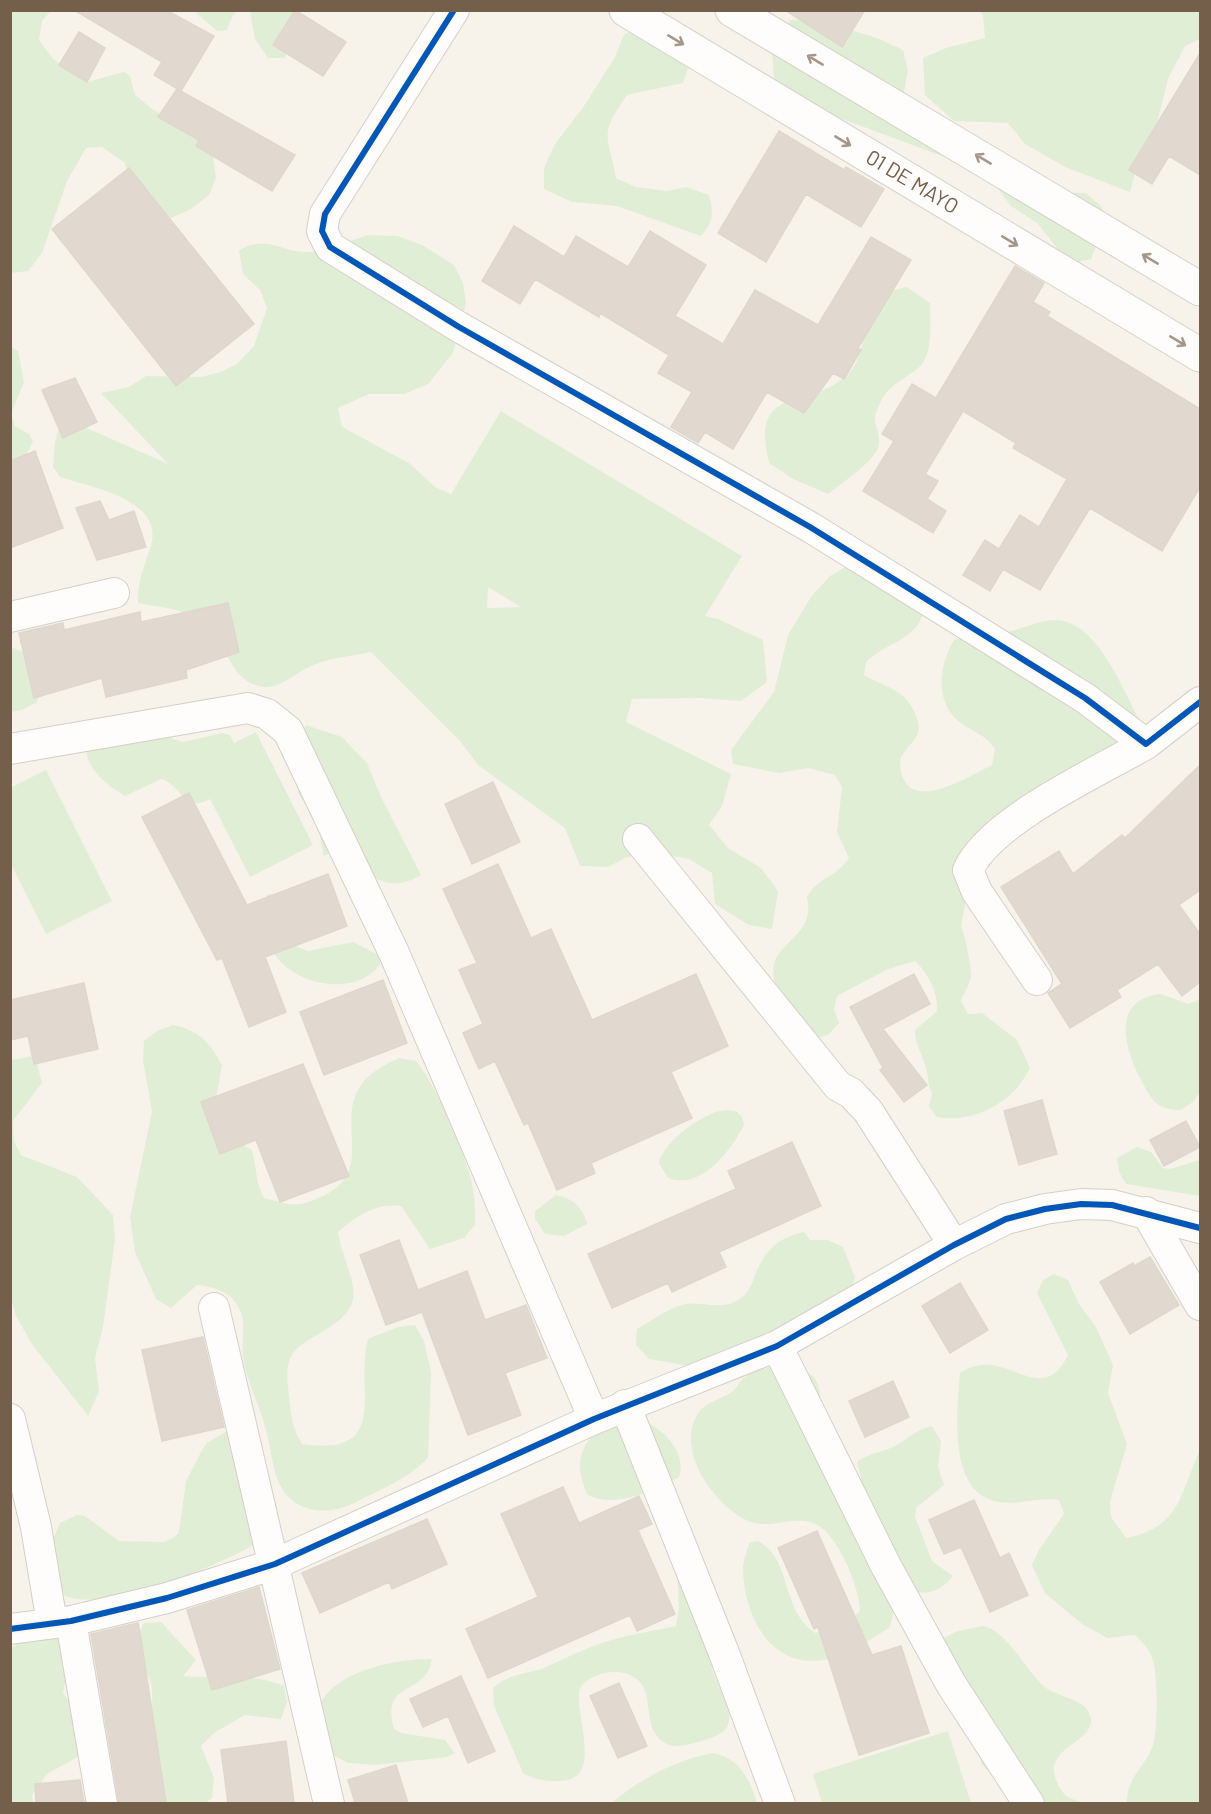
<svg xmlns="http://www.w3.org/2000/svg" width="1211" height="1814" viewBox="0 0 1211 1814" font-family="Barlow,sans-serif">
	<style>
		.green { fill: #e0eed5; fill-rule: evenodd }
		.building { fill: #e1d9cf; stroke: #dfd7cc; stroke-width: 1.5 }
		.lines { fill: none; stroke-linecap: round; stroke-linejoin: round }
		.street-casing { stroke: #d5cfc7; stroke-width: 32 }
		.secondary-casing { stroke: #d6d0c8; stroke-width: 35 }
		.street { stroke: #fefdfc; stroke-width: 30 }
		.secondary { stroke: #fefdfc; stroke-width: 33 }
		.cycleway-casing { stroke: #fff9eb; stroke-width: 10 }
		.cycleway { stroke: #0057b8; stroke-width: 6 }
		.oneway { stroke: #a49688 }
		.labels { text-anchor: middle; stroke-width: 4.5; stroke-linejoin: round; paint-order: stroke }
		.street-label { font-size: 21px; fill: #745f4a; stroke: #fff9eb }
	</style>
	<rect width="100%" height="100%" fill="#f7f3ea"/>
	<path class="green" d="M11,11H51L42,21L39,40L53,59L87,82L124,72L130,76L135,95L152,109L198,133L213,156L216,178L209,195L191,209L169,219L133,196L125,163L102,147L86,148L67,181L42,253L28,271L11,273Z
		M194,11H238L233,15L227,30L217,31Z
		M250,11H293L285,58H268L255,39Z
		M979,11H1200V39L1185,46L1168,79L1157,124L1141,151L1130,192L1065,167L1025,144L1008,123L954,121L925,95L923,58L946,48L985,38L983,15Z
		M814,19L877,38L903,50L908,70L904,92L914,120L1057,193H1086L1101,206L1106,220L1091,259L1070,264L1037,223L1011,206L996,186L974,168L829,114L801,100L774,78L772,51L790,20Z
		M645,22L689,65L683,83L627,95C598,137 608,132 616,178L636,187L667,191L686,187L709,195C714,211 713,224 701,236L617,206L572,202L544,189V168L555,144L582,109L614,59L624,35Z
		M368,235L397,236L422,245L454,265L463,283L466,303L453,353L428,384L404,394H369L338,408L342,427L409,463L435,487L451,494L501,411L742,556L705,616L718,619L763,640L767,682L741,701L700,698L632,699L626,722L731,774L722,806L709,825L728,848L761,868L778,891L772,929L749,925L715,904L712,873L689,859L649,852L625,858L608,867L580,866L565,828L478,765L460,741L371,652C352,656 326,658 309,667C295,673 280,689 263,687C231,682 229,649 210,628C192,609 163,608 138,603C137,581 145,565 151,545C164,499 90,487 60,477L53,467L55,442L62,417L168,464L101,393L129,387L146,376L201,377L221,372L237,364L254,346L267,308L260,290L243,274L239,250C270,235 276,250 303,252C324,253 349,241 368,235ZM488,587L521,607L487,608Z
		M907,287L930,303C930,322 934,357 917,369C904,379 890,385 882,399C868,427 879,420 879,443C879,459 840,484 828,494L793,479L769,463C748,377 817,415 853,368C864,353 867,315 870,296Z
		M10,346L18,351L24,382L11,414L15,426L29,434L33,441L22,464H11Z
		M888,563L925,605C921,640 889,640 866,662L864,675C888,689 909,689 918,722C922,739 907,744 901,758C899,766 901,774 904,780C919,809 971,775 992,765L995,749C986,735 975,733 962,724C934,704 938,667 954,640C970,636 987,637 1004,633C1019,630 1042,619 1057,620C1098,623 1122,688 1139,719L1134,733L1001,839L969,884L961,926C964,930 971,966 971,973C972,981 964,993 961,1001L968,1014L982,1013L1017,1040L1030,1068C1014,1102 973,1124 937,1117L929,1107L932,1093C927,1084 929,1078 926,1069C923,1054 915,1046 915,1030L937,1011C938,991 929,975 915,961L888,969L837,996L834,1010L839,1023L829,1034L817,1039C805,1026 787,1011 780,996C753,939 818,947 807,897C820,875 835,879 849,858L837,832L842,787L835,775L808,768L779,773L733,764L731,750L774,692L788,635L811,597L830,576L844,568Z
		M11,647L28,654L43,686L37,702L22,710L11,712Z
		M135,713L151,720L173,739L183,742L222,733L230,735L234,743L256,732L313,845L250,877L210,799C183,814 182,785 161,779L125,796C108,786 88,771 86,750L116,717Z
		M306,725L342,737L367,763L381,797L421,875C384,897 366,871 338,848L324,856L317,821L298,793V740Z
		M46,770L112,901L46,934L11,864L10,788Z
		M268,894H277L292,944L308,951L353,942L377,954L382,961C360,998 297,987 275,955C267,942 266,917 263,901Z
		M1161,994L1188,1004L1200,999V1092L1193,1102L1181,1110C1173,1110 1165,1109 1159,1105C1150,1099 1145,1087 1140,1078C1124,1048 1111,999 1161,994Z
		M173,1025C198,1030 210,1042 222,1065L216,1099L237,1142L252,1150C257,1168 255,1182 264,1198C292,1205 297,1209 325,1195C374,1169 337,1125 359,1088C368,1073 384,1065 399,1058L416,1061C436,1085 467,1156 473,1188C475,1200 475,1213 475,1225L464,1238L430,1249L401,1206C376,1203 356,1216 338,1232C340,1251 357,1283 353,1300C345,1330 298,1336 290,1359C285,1370 288,1384 289,1396C291,1415 292,1428 302,1444C392,1457 354,1392 368,1339L398,1327L415,1325L424,1341L431,1372L428,1458C409,1478 382,1489 358,1501C325,1519 286,1513 275,1472C271,1456 269,1439 264,1423C258,1402 246,1379 243,1357C241,1341 247,1323 239,1308C230,1291 214,1287 197,1285L171,1308L156,1299L135,1252L130,1217L152,1112L143,1060L144,1041L157,1031Z
		M35,1056L42,1083L13,1121L14,1141L21,1155L77,1177L113,1215L115,1239L103,1327L95,1358L99,1391L88,1416L32,1344L16,1316L11,1298V1060Z
		M725,1110L736,1111L742,1117L744,1125C731,1151 700,1191 668,1178L659,1163C663,1142 704,1112 725,1110Z
		M1137,1147L1151,1152L1163,1168L1170,1169L1200,1160V1196L1126,1184L1119,1172L1117,1158Z
		M556,1195C572,1198 584,1208 587,1224L564,1236L545,1234L535,1219V1211Z
		M804,1232L810,1240H828L843,1247L855,1277L850,1294L701,1368L649,1359L636,1345L637,1329C651,1321 667,1309 682,1305C702,1299 727,1316 747,1292C751,1288 753,1280 755,1275C765,1250 777,1238 804,1232Z
		M1054,1274L1068,1280L1079,1304L1096,1327L1113,1365L1108,1393L1127,1444L1110,1502L1111,1517L1126,1538C1182,1527 1180,1492 1200,1450V1803H1127C1126,1777 1145,1768 1153,1745C1158,1730 1158,1671 1152,1657C1148,1648 1142,1642 1135,1635L1107,1638L1082,1624L1045,1593L1032,1565L1039,1550L1064,1514L1059,1500C1039,1497 1020,1505 999,1502C947,1494 957,1412 960,1373C1005,1342 1040,1412 1068,1355L1037,1293L1043,1280Z
		M776,1365C804,1368 820,1370 821,1403L898,1592L890,1627C868,1641 838,1662 810,1661C764,1659 744,1609 743,1570C743,1561 747,1551 749,1543L758,1541C794,1562 779,1608 815,1633C831,1629 848,1624 860,1611C860,1589 839,1538 819,1526C797,1512 771,1531 748,1521C714,1505 673,1449 699,1412C705,1403 721,1399 730,1393C735,1390 738,1384 742,1380C751,1371 764,1369 776,1365Z
		M646,1422C665,1431 687,1453 679,1477C653,1490 614,1510 587,1494C574,1463 579,1449 601,1425Z
		M237,1425L256,1435C273,1469 268,1509 256,1544C215,1566 102,1618 59,1593L53,1539L60,1523L77,1515L85,1516L119,1541L164,1542L171,1539L178,1534L180,1525L186,1481L202,1450L207,1443Z
		M932,1426L941,1441L938,1467L944,1485L916,1508L915,1517L932,1561L953,1576C943,1588 932,1595 916,1592L870,1517L857,1462C868,1453 880,1453 893,1447C907,1440 917,1429 932,1426Z
		M677,1570C687,1594 705,1626 710,1650C711,1656 711,1663 712,1669C716,1684 735,1709 728,1725C725,1734 711,1738 702,1741C690,1744 674,1750 663,1742C646,1730 651,1708 645,1691C636,1666 600,1668 583,1684C566,1700 611,1782 558,1781C545,1781 534,1780 523,1773L494,1706L493,1688C507,1674 527,1674 544,1668C560,1661 575,1653 591,1647C618,1636 648,1632 676,1626L679,1609Z
		M58,1613L68,1665L63,1693L70,1703L85,1753L47,1774L32,1795L33,1803L11,1804V1648L16,1645L28,1617Z
		M161,1622L196,1660L183,1676C218,1679 252,1672 284,1686L287,1702L281,1719L245,1715L214,1733L201,1746L214,1778L212,1798L205,1803H158L150,1796C150,1762 153,1727 152,1693C152,1663 123,1662 144,1623Z
		M984,1626C1008,1632 1026,1672 1046,1688C1058,1697 1088,1699 1091,1718C1094,1744 1041,1747 1057,1782C1060,1788 1062,1793 1068,1797C1073,1800 1080,1801 1085,1803H1024L981,1764L980,1747L941,1639L958,1631Z
		M432,1659C431,1663 430,1669 428,1672C413,1694 382,1686 394,1729L401,1733L445,1740L455,1753L447,1757L375,1765L348,1763L331,1754L318,1709C332,1670 397,1659 432,1659Z
		M948,1731L971,1803H822L813,1774Z
		M714,1753C741,1760 749,1778 757,1803H612C639,1779 678,1759 714,1753Z"/>
	<path class="building" d="M74,10H166L214,36L181,91L154,75L162,62Z
		M295,10L346,42L323,76L273,45Z
		M785,10H865L842,47Z
		M79,32L105,48L87,82L59,65Z
		M1200,53V175L1169,156L1152,184L1129,170Z
		M177,89L295,155L272,191L196,146L199,140L158,117Z
		M779,131L844,170L846,167L884,189L861,227L806,194L766,262L718,233Z
		M129,168L254,324L176,386L52,229Z
		M514,226L564,257L576,236L628,267L650,231L706,265L675,316L723,344L755,290L818,325L871,237L911,260L858,348L861,350L844,379L833,373L804,413L767,392L733,449L705,432L698,443L671,427L692,392L658,373L669,355L600,313L599,317L535,279L520,304L482,281Z
		M1015,266L1044,283L1033,302L1050,312L1047,316L1200,409V487L1162,551L1090,508L1040,590L1003,569L990,591L963,575L985,540L999,549L1020,515L1039,527L1067,479L1013,448L1016,443L963,411L925,474L938,481L927,499L946,511L933,533L863,491L894,441L882,434L912,384L936,398Z
		M75,378L97,422L63,438L42,390Z
		M35,451L63,528L10,548V461Z
		M100,501L109,520L134,511L146,547L97,560L76,508Z
		M228,603L239,652L186,670L187,678L106,697L102,678L34,698L19,633L63,623L64,630L140,612L141,622Z
		M1200,765V890L1179,905L1200,934V982L1182,996L1158,964L1117,990L1121,997L1070,1028L1048,993L1062,984L1001,887L1059,851L1073,874L1122,835L1125,838Z
		M493,782L520,842L472,864L445,804Z
		M189,793L247,905L328,874L347,926L265,957L286,1012L249,1027L222,958L217,960L142,817Z
		M498,864L531,938L551,929L592,1020L696,974L728,1046L671,1072L692,1118L591,1163L595,1173L557,1190L528,1123L524,1125L495,1061L479,1069L463,1033L483,1024L459,970L477,963L443,889Z
		M914,974L930,1004L883,1029L927,1085L904,1102L880,1070L883,1068L850,1007Z
		M383,980L407,1043L324,1075L300,1012Z
		M84,983L98,1049L34,1064L28,1036L10,1040V1000Z
		M303,1064L349,1176L280,1202L256,1140L220,1154L201,1102Z
		M1042,1100L1057,1154L1019,1165L1004,1111Z
		M1186,1121L1200,1147L1164,1166L1150,1140Z
		M792,1142L821,1206L719,1252L726,1267L672,1292L668,1283L612,1308L588,1254L736,1189L728,1171Z
		M399,1240L418,1290L467,1271L485,1320L526,1305L547,1358L505,1373L521,1415L468,1435L422,1312L386,1325L360,1255Z
		M1150,1257L1179,1305L1130,1334L1100,1282L1133,1263L1134,1266Z
		M960,1283L988,1330L950,1353L922,1306Z
		M203,1337L224,1427L162,1441L142,1350Z
		M893,1381L909,1417L865,1437L849,1401Z
		M563,1487L579,1523L639,1496L652,1524L638,1530L675,1614L637,1631L630,1615L488,1678L466,1629L538,1597L501,1514Z
		M974,1500L1000,1558L1009,1553L1028,1595L990,1612L961,1547L944,1554L929,1520Z
		M427,1519L447,1564L392,1589L389,1582L320,1613L302,1573Z
		M817,1531L872,1655L901,1646L929,1733L859,1755L818,1627L814,1629L778,1548Z
		M259,1587L280,1669L212,1690L187,1610Z
		M138,1623L141,1639L166,1803H119L91,1634Z
		M461,1676L495,1751L468,1763L448,1716L423,1727L410,1699Z
		M619,1683L647,1746L618,1758L590,1696Z
		M286,1741L294,1803H228L221,1750Z
		M396,1765L408,1803H355L348,1780Z
		M80,1780L84,1803H36L35,1784Z"/>
	<g class="lines">
		<defs>
			<path id="street" d="M454,10L325,214L322,231L330,247L459,327L810,527L1085,698L1146,744L1200,702
				M10,617L114,593
				M10,749L248,708L267,714L288,731L394,953L594,1419
				M638,839L838,1086L851,1093L868,1111L954,1245
				M1037,980L977,892L968,870C991,820 1098,772 1146,744
				M1146,1212L1200,1305
				M214,1308L329,1804
				M777,1346L886,1566L951,1684L1029,1804
				M625,1405L724,1653L780,1804
				M10,1419L36,1527L52,1623
				M71,1621L102,1804
				M10,1629L71,1621L167,1598L275,1564L594,1419L777,1346L954,1245L1006,1219L1045,1209L1081,1204L1112,1205L1200,1228"/>
			<g id="secondary">
				<path id="s1" d="M626,10L1200,355"/>
				<path d="M732,10L1200,289"/>
			</g>
		</defs>
		<use href="#street" class="street-casing"/>
		<use href="#secondary" class="secondary-casing"/>
		<use href="#street" class="street"/>
		<use href="#secondary" class="secondary"/>
		<defs>
			<path id="cycleway" d="M454,10L325,214L322,231L330,247L459,327L810,527L1085,698L1146,744L1200,702
				M10,1629L71,1621L167,1598L275,1564L594,1419L777,1346L954,1245L1006,1219L1045,1209L1081,1204L1112,1205L1200,1228"/>
		</defs>
		<use href="#cycleway" class="cycleway-casing"/>
		<use href="#cycleway" class="cycleway"/>
	</g>
	<defs><path id="oneway-shaft" d="M-6 0H5M1.5-3L5.5 0L1.5 3" fill="none" stroke-width="1.6" stroke-linecap="round" stroke-linejoin="round" transform="scale(1.5)"/></defs>
	<g class="oneway">
		<use href="#oneway-shaft" transform="translate(676 40) rotate(31)"/>
		<use href="#oneway-shaft" transform="translate(815 60) rotate(-149)"/>
		<use href="#oneway-shaft" transform="translate(843 141) rotate(31)"/>
		<use href="#oneway-shaft" transform="translate(983 159) rotate(-149)"/>
		<use href="#oneway-shaft" transform="translate(1010 241) rotate(31)"/>
		<use href="#oneway-shaft" transform="translate(1150 259) rotate(-149)"/>
		<use href="#oneway-shaft" transform="translate(1178 341) rotate(31)"/>
	</g>
	<g class="labels">
		<g class="street-label">
			<text dy="7" stroke="none"><textPath href="#s1" startOffset="334">01 DE MAYO</textPath></text>
		</g>
	</g>
	<rect width="1211" height="1814" fill="none" stroke="#745f4a" stroke-width="24"/>
</svg>
